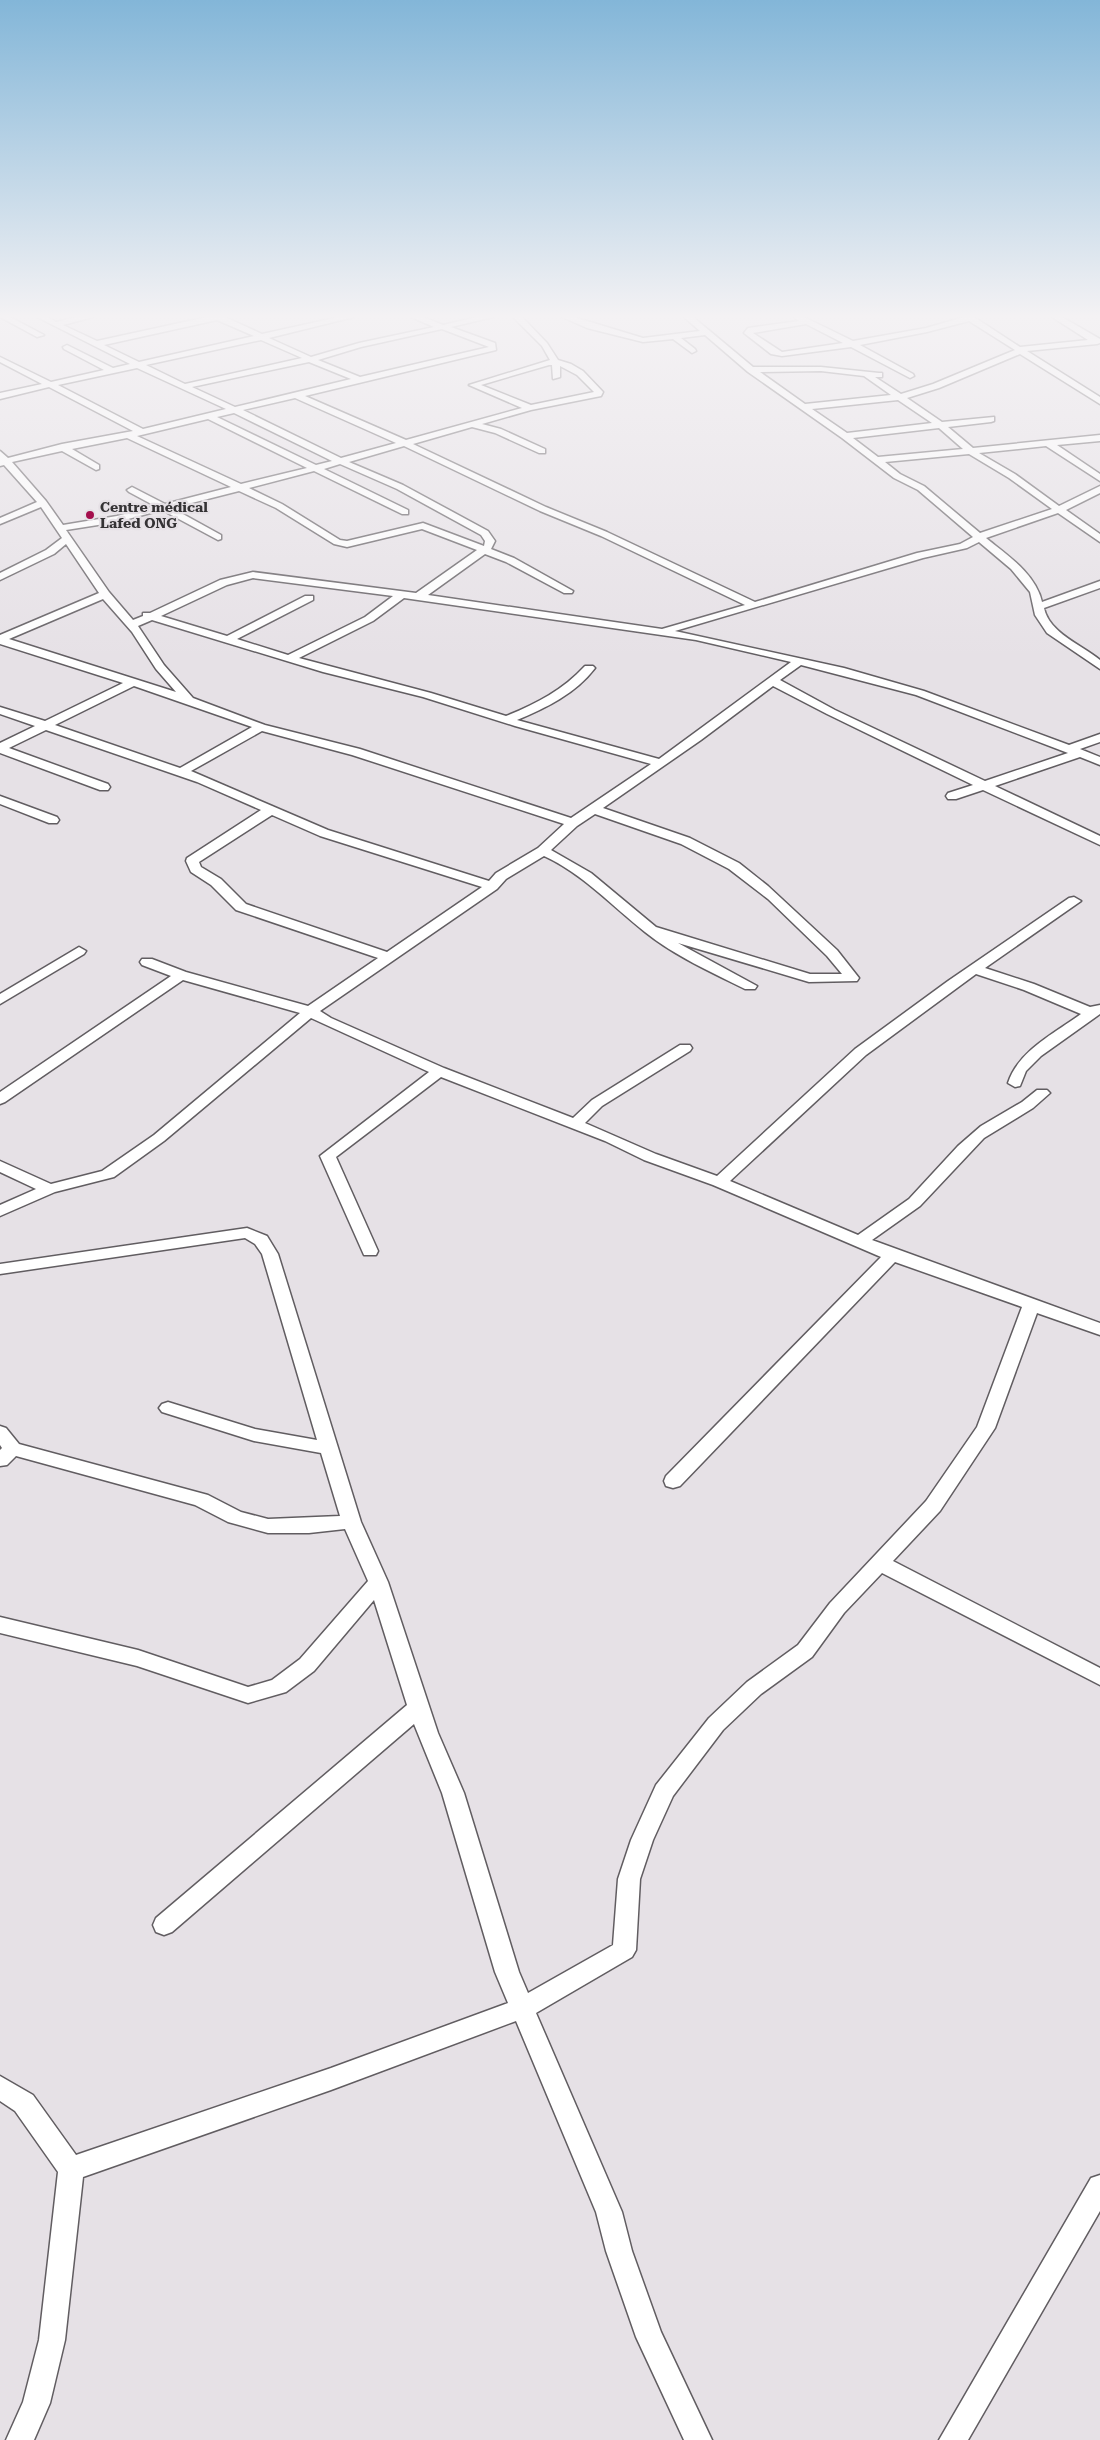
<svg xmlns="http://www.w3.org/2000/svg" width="1100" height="2440" viewBox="0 0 1100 2440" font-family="'Roboto Serif',serif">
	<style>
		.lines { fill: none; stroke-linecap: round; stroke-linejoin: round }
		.minor-casing { stroke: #615d61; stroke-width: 3 }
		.minor { fill: #fff; fill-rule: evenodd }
		.poi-dot { fill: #a40e4c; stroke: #e6e1e6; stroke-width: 2 }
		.labels { text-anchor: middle; stroke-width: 4.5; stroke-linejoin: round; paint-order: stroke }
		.far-poi-label { font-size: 14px; font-weight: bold; fill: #343234; stroke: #e6e1e6; text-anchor: start }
	</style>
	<rect width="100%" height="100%" fill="#e6e1e6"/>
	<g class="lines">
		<defs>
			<path id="minor" d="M0,317H10L44,335L37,337Z
				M37,317H48L56,322L77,317H93L63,325L97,341L207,317H225L262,334L339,317H354L269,338L311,357L359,343L434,327L411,317H423L443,325L477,317H493L451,327L495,343L496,350L305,396L406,440L522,408L469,385L550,360L542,346L513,317H522L547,343L558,360L571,364L583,371L603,392L601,396L531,410L482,424L501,429L545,449V453H539L495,433L472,427L413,444L546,507L607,532L755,602L917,553L960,544L973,537L918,490L894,478L842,438L748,372L705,335L681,338L695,349L696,351L692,353L673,339L643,342L587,328L562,317H574L643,338L700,331L684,317H693L753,367H821L879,373H882V377H875L901,394L933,384L1015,350L969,321L927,332L860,345L913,374L914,376L910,378L851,347L782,356L771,354L744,333L748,328L799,321L794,317H804L853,341L926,328L964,317H974L1020,347L1088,340L1052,317H1062L1100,339V343L1097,344L1027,351L1100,397V404L1020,354L939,388L907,398L942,422L994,417V421L991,422L948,427L973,448L1100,435V441L1057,445L1100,474V481L1046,446L979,453L1015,474L1059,506L1100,486V493L1066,510L1100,534V542L1058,513L986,538C1007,555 1036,574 1042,602L1100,581V588L1044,608C1049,633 1082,645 1100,660V669L1047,633L1035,615L1030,592L1011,569L979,542L967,548L923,558L675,631L844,668L924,691L1069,745L1100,734V742L1080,749L1100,757V765L1080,757L995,786L1100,836V845L983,790L956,799H948L946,796L948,793L973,785L827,714L773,686L701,740L603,808L690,838L739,863L768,886L837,950L859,978L857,981L809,982L678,943L757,986L755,989H745C711,972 675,956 645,932C612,906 583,874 544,856L506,879L497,889L320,1011L331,1018L444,1068L573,1118L592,1100L680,1045H690L692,1048L690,1051L602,1106L585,1123L656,1154L717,1176L855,1049L948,981L1069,898L1074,897L1081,901L985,968L1034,984L1090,1007L1100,1005V1014L1041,1056L1026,1071L1020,1086L1015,1087L1008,1083C1018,1051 1055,1033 1081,1014L1024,990L976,974L866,1055L730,1181L858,1235L909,1199L958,1146L981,1126L1022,1102L1037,1090H1047L1050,1093L1033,1108L984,1138L920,1206L872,1240L1100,1323V1335L1037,1313L995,1428L940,1511L893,1561L1100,1668V1685L882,1573L844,1613L812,1657L761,1694L723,1730L673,1796L653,1840L640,1879L636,1950L632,1957L536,2013L622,2212L632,2251L661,2332L712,2440H684L636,2337L606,2251L596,2212L516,2021L331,2090L83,2177L65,2340L50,2403L34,2440H6L23,2402L39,2340L58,2172L15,2111L0,2101V2076L33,2095L76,2155L331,2068L508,2003L495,1972L442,1793L414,1724L172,1932L164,1935L156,1932L153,1925L156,1918L407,1705L374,1600L314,1671L286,1692L248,1703L137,1666L0,1633V1617L138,1650L248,1687L272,1680L300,1659L368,1581L345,1529L309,1533H268L228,1522L195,1505L16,1456L7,1465L0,1466V1450L2,1448L0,1445V1426L6,1428L19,1444L208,1495L241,1512L268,1519L340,1516L321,1453L254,1441L162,1412L159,1408L162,1404L168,1402L255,1429L317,1440L262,1254L255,1244L245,1238L0,1274V1264L247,1228L267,1236L278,1254L361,1522L388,1582L438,1733L464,1793L519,1972L528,1993L613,1945L618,1879L631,1840L656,1785L709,1718L747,1682L798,1645L830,1603L926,1501L977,1427L1022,1307L895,1262L680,1486L673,1488L666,1486L664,1481L666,1476L881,1257L713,1185L644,1160L605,1141L441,1077L336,1157L378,1251L376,1255H364L320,1156L429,1072L311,1018L164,1141L114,1177L55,1192L0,1216V1205L36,1189L0,1172V1161L51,1184L102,1171L154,1135L300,1013L183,980L5,1102L0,1104V1092L171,976L142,965L140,962L142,959H152L186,972L308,1006L378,958L236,910L211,885L191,872L186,861L187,858L261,810L197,782L46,730L9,748L108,784L110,787L108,790H100L0,753V743L35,726L0,714V707L45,721L123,683L0,644V635L99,593L66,544L54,554L0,580V573L46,550L62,538L41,507L0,524V518L37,502L4,465L0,466V451L8,458L62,444L133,431L49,387L0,399V393L42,384L0,362V357L51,382L104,370L64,349L63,347L67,345L113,368L130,364ZM217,320L254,336L139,362L104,345ZM806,324L843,343L782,352L753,333ZM442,329L489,347L360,377L318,360L361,347ZM261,340L302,358L185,384L146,365ZM309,362L351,379L235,407L192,387ZM549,365H552L553,379L560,377V366L577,375L594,392L531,405L481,385ZM137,368L226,409L143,429L58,385ZM821,371L864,376L891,395L805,404L760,372ZM295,398L396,443L341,458L243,410ZM898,400L932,423L847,433L812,409ZM234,413L332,461L316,465L217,417ZM208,419L307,468L241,484L137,436ZM939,428L963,449L878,457L853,438ZM127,438L231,487L165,504L132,487L127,490L129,492L155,506L117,516L63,525L46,501L12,462L62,451L96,470L99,469V465L72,449ZM404,446L540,511L601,536L745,605L662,629L428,595L485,554L506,562L564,593H572L573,591L514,558L491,549L495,541L488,531L403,485L349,462ZM969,454L1009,478L1052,509L980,533L924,486L900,474L885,462ZM340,464L397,489L481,535L485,541L484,546L423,523L347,541L340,540L282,504L249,488L314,471L402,514H408V510L324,469ZM239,491L276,508L334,544L347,547L422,529L477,550L416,593L253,572L220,580L150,613H143V616L133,620L109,592L66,530L117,522L162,510L218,540L221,539V535L172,508ZM253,578L393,596L365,617L288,655L237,639L313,600V596H305L227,636L161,616L227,585ZM404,598L696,640L791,662L659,759L517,720C546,708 575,694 595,668L593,666H585C563,690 536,704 506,716L431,693L299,658L373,621ZM103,599L132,632L156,669L176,692L9,639ZM152,620L323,672L423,697L515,726L651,764L571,818L360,749L265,725L193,698L164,665L138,626ZM801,665L916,695L1068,753L985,781L835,710L780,680ZM134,686L252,727L180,768L55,725ZM262,731L352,755L564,824L538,848L496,873L489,881L328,830L191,771ZM595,814L681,844L729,869L768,899L827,956L842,974H810L656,927L591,873L551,850L577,826ZM272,815L320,836L482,887L387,952L246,904L221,879L201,867L199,862Z
				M0,796L57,817L59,820L57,823H49L0,804Z
				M79,947L86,951L84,954L0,1004V994Z
				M1100,2175V2211L968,2440H939L1091,2178Z"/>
		</defs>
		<use href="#minor" class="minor-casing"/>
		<use href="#minor" class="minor"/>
	</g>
	<linearGradient id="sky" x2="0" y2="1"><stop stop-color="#83b6d8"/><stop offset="0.48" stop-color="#f4f2f4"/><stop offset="1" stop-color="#f4f2f4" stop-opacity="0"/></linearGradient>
	<rect width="1100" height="659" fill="url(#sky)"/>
	<circle class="poi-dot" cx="90" cy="515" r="5"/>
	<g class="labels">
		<g class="far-poi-label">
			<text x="100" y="512">Centre médical<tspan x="100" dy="16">Lafed ONG</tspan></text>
		</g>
	</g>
</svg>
